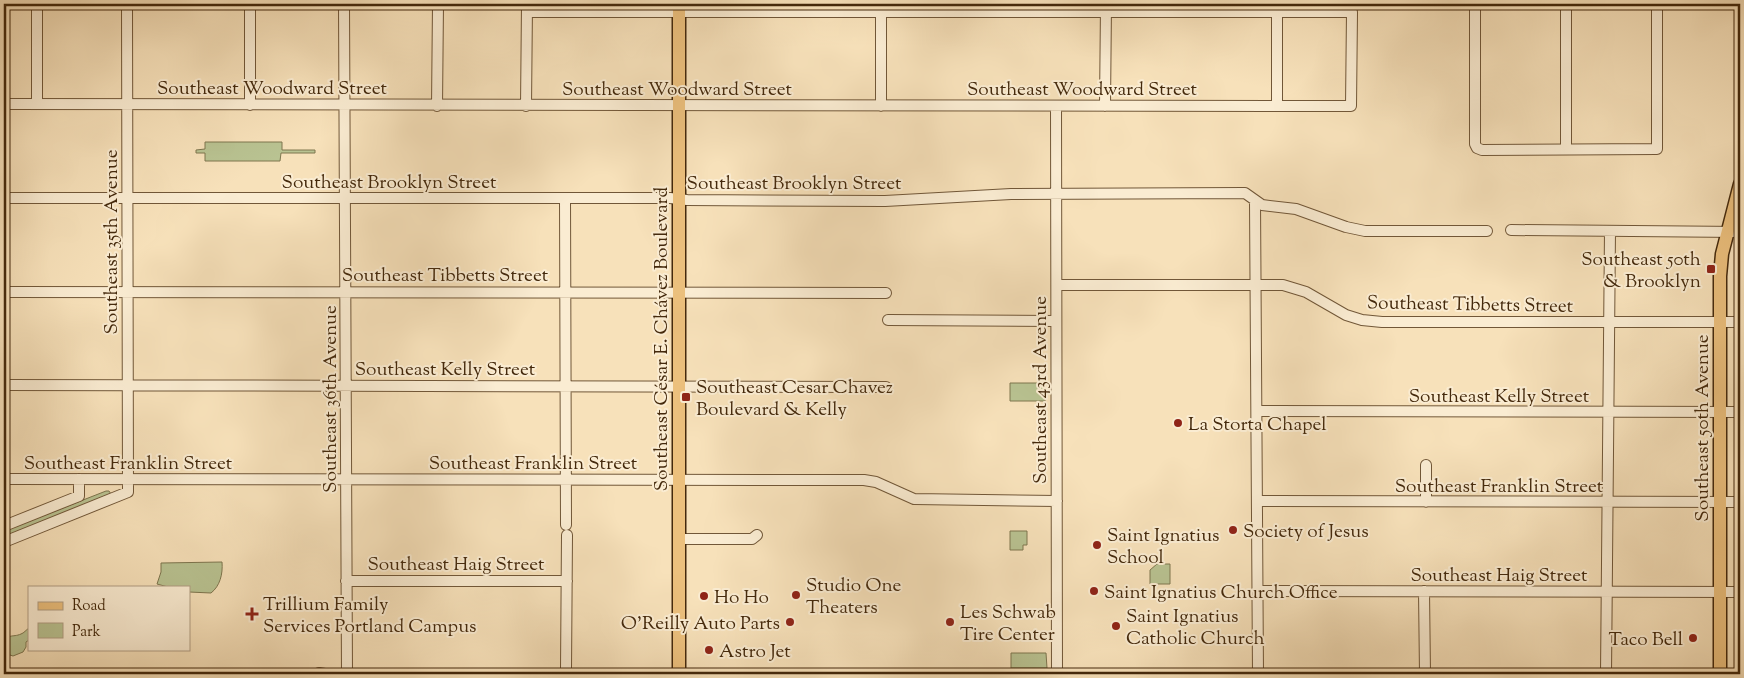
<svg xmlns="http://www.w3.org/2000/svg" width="1744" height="678" viewBox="0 0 1744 678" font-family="'Sorts Mill Goudy',serif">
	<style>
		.green { fill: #b9c392; stroke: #7e764f }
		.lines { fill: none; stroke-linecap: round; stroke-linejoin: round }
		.minor-casing { stroke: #715738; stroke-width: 12 }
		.major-casing { stroke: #44290c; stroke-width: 15 }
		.minor { stroke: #faecd2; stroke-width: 10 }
		.major { stroke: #ecc07d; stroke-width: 12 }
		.poi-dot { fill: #8f2418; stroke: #faecd2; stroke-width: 2 }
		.labels { text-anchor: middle; stroke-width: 4; stroke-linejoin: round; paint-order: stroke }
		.street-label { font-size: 19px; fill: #44290c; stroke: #faecd2 }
		.poi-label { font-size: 19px; fill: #44290c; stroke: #faecd2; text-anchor: start }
	</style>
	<rect width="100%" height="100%" fill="#f7e1ba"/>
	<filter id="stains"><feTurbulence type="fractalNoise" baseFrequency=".004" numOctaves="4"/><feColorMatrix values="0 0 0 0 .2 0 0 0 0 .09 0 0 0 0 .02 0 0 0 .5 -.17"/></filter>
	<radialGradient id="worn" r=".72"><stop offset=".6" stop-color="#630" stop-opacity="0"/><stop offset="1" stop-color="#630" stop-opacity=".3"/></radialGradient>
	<path class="green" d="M205,142H282V150H315V153H281L280,161H205V153H196V150L205,149Z
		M1010,383H1045V401H1010Z
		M106,491H109L111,494L4,539V531Z
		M1010,531H1027V545H1023V550H1010Z
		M222,562C223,574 220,586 211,593L189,592V587H168L157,584L161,572V563Z
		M1157,564H1170V584H1150V570Z
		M29,628V640L26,642V647L23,652L13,656L7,654L4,646C8,632 12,638 21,634C24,633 26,630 29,628Z
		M1011,653H1046L1047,668H1011Z"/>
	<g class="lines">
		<defs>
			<path id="minor" d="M344,4L347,674
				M881,4V106
				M1475,4V144L1477,148L1482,150L1657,149V4
				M4,104L1351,106L1352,12H527
				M37,104V4
				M250,105V4
				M437,106L438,4
				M526,106L527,4
				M1056,106L1057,674
				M1105,106L1106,4
				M1277,106V4
				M1566,149V4
				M4,198H670L687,200L885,201L1011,194L1245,193L1262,205L1296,209L1346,227L1365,231H1487
				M565,198L566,525
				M1255,201L1258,674
				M1511,230L1740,232
				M1057,285H1283L1306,292L1346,315L1362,320L1382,322H1740
				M4,292L886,293
				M888,320L1056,321
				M4,385L886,387
				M1257,411L1740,412
				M1426,465V502
				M4,479L864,480L876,482L914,499L1057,501
				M1257,501L1740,502
				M4,526L79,496V479
				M678,539H752L757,535
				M4,542L128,492L127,4
				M346,581H567
				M1258,591L1740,592
				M1424,591L1425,674
				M319,673L325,674
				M564,674L566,669L567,535
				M1606,674L1610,231"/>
			<path id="major" d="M679,674V4
				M1720,674V276L1722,254L1740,184"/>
		</defs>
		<use href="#minor" class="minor-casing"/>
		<use href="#major" class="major-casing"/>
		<use href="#minor" class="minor"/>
		<use href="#major" class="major"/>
	</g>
	<g class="poi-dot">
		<rect x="1706" y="264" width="10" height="10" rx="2.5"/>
		<rect x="681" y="392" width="10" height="10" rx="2.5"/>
		<circle cx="1178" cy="423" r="5"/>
		<circle cx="1233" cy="530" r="5"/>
		<circle cx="1097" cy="545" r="5"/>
		<circle cx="1094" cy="591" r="5"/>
		<circle cx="796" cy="595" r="5"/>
		<circle cx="704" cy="596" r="5"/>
		<path d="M249.5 606.5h5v5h5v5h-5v5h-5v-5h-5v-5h5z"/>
		<circle cx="790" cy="622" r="5"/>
		<circle cx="950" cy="622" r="5"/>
		<circle cx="1116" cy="626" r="5"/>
		<circle cx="1693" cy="638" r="5"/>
		<circle cx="709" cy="650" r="5"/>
	</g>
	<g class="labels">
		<g class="street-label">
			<text x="272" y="94">Southeast Woodward Street</text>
			<text x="677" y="95">Southeast Woodward Street</text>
			<text x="1082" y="95">Southeast Woodward Street</text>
			<text x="389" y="188">Southeast Brooklyn Street</text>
			<text x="794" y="189">Southeast Brooklyn Street</text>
			<text transform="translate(110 242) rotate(-90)" y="7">Southeast 35th Avenue</text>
			<text x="445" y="281">Southeast Tibbetts Street</text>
			<text transform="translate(1470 303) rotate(1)" y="7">Southeast Tibbetts Street</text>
			<text transform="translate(660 339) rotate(-90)" y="7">Southeast César E. Chávez Boulevard</text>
			<text x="445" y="375">Southeast Kelly Street</text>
			<text transform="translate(1039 390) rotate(-90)" y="7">Southeast 43rd Avenue</text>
			<text x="1499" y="402">Southeast Kelly Street</text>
			<text transform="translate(329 399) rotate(-90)" y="7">Southeast 36th Avenue</text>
			<text transform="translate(1701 428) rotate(-90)" y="7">Southeast 50th Avenue</text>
			<text x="128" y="469">Southeast Franklin Street</text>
			<text x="533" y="469">Southeast Franklin Street</text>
			<text x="1499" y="492">Southeast Franklin Street</text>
			<text x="456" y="570">Southeast Haig Street</text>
			<text x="1499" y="581">Southeast Haig Street</text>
		</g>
		<g class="poi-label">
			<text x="1701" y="265" text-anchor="end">Southeast 50th<tspan x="1701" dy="22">&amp; Brooklyn</tspan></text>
			<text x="696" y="393">Southeast Cesar Chavez<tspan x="696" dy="22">Boulevard &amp; Kelly</tspan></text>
			<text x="1188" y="430">La Storta Chapel</text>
			<text x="1243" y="537">Society of Jesus</text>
			<text x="1107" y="541">Saint Ignatius<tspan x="1107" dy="22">School</tspan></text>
			<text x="806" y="591">Studio One<tspan x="806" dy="22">Theaters</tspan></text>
			<text x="1104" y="598">Saint Ignatius Church Office</text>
			<text x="714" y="603">Ho Ho</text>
			<text x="263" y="610">Trillium Family<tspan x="263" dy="22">Services Portland Campus</tspan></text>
			<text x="960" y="618">Les Schwab<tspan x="960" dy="22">Tire Center</tspan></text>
			<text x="1126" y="622">Saint Ignatius<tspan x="1126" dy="22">Catholic Church</tspan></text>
			<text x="780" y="629" text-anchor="end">O'Reilly Auto Parts</text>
			<text x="1683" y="645" text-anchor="end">Taco Bell</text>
			<text x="719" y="657">Astro Jet</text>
		</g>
	</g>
	<rect width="1744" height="678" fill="none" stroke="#f7e1ba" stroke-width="20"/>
	<rect x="5" y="5" width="1734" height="668" fill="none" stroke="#44290c" stroke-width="2.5"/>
	<rect x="10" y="10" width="1724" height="658" fill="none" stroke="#44290c"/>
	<rect x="28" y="586" width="162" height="65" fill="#faecd2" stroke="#b19e83"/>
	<rect x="38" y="602" width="25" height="8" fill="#ecc07d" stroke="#b19e83"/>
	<text x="72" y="610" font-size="15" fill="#44290c">Road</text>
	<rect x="38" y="623" width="25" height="15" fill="#b9c392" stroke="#b19e83"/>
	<text x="72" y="636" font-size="15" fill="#44290c">Park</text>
	<rect width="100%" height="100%" filter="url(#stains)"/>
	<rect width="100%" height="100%" fill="url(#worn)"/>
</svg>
